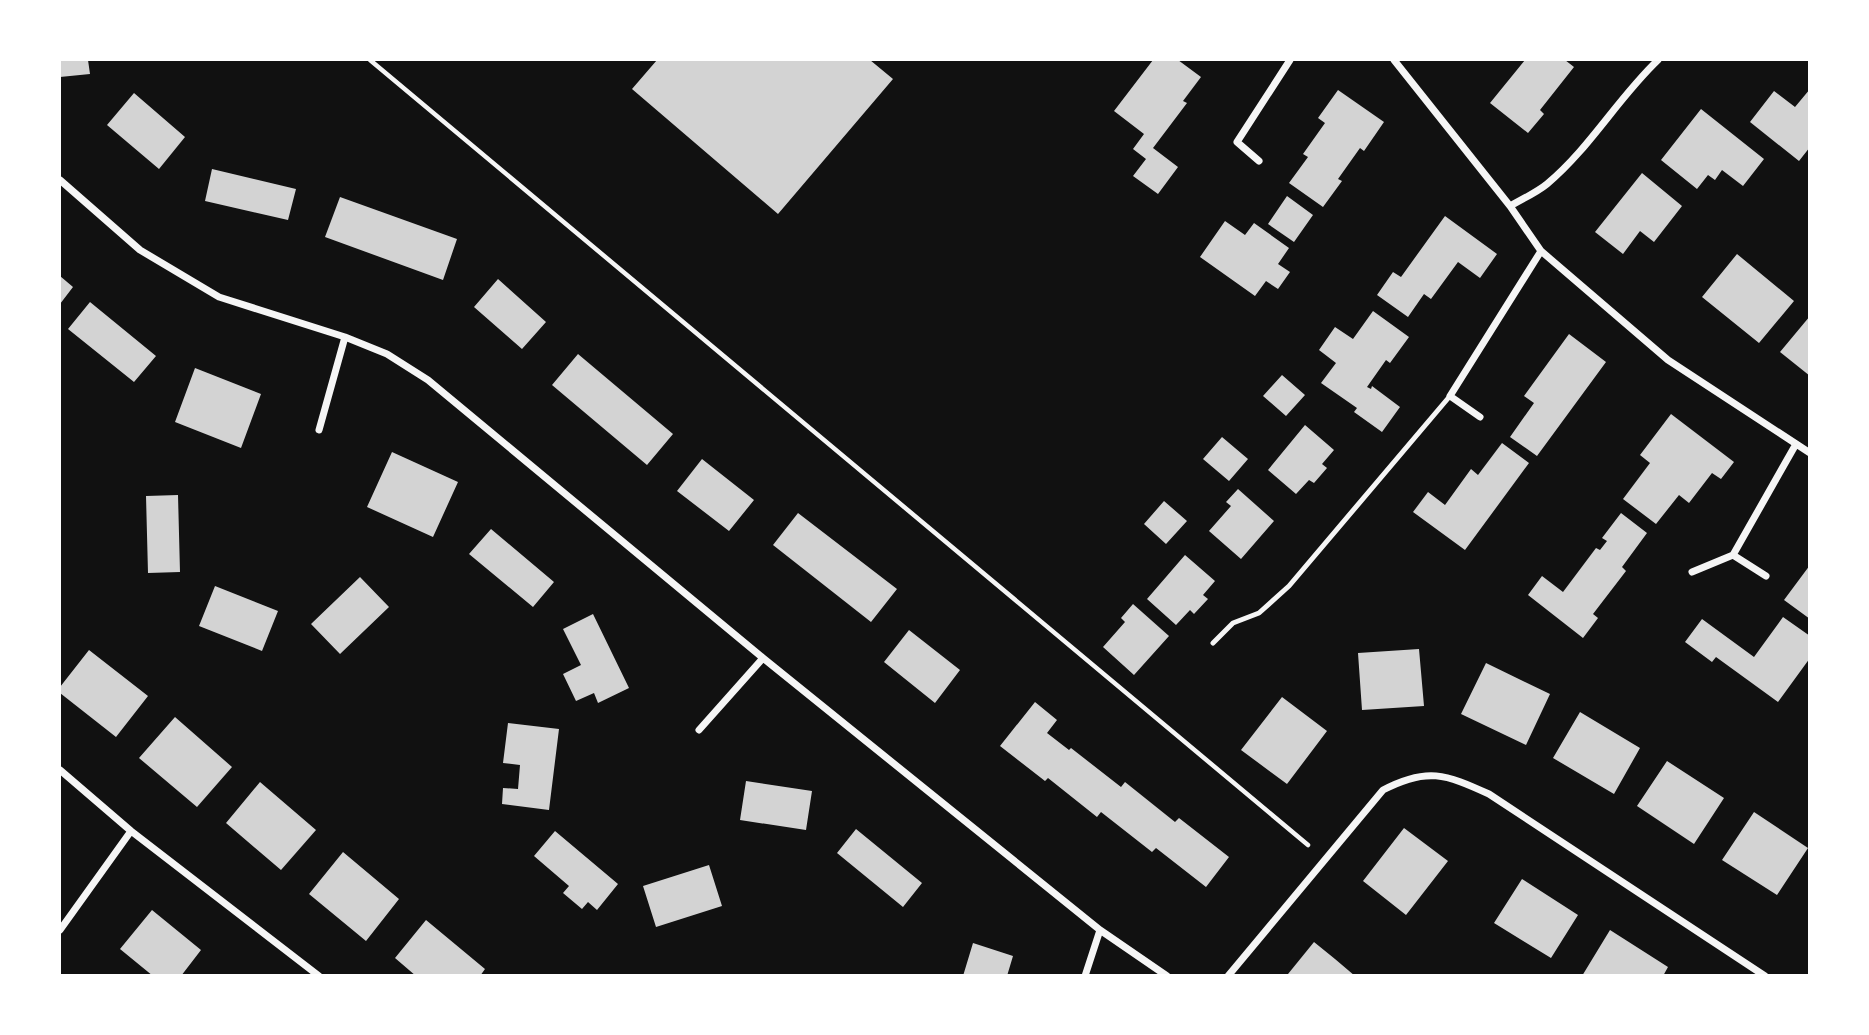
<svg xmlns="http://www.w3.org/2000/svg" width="1869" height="1035" viewBox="0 0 1869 1035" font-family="'PT Sans Narrow',sans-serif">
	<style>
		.building { fill: #d3d3d3 }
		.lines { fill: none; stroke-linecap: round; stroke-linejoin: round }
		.path { stroke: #f5f5f5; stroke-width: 4.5 }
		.service { stroke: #f5f5f5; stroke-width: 5 }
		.minor { stroke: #f5f5f5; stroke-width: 7 }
	</style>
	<rect width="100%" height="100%" fill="#111"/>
	<path class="building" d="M60,60H88L90,74L60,77Z
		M657,60H870L893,79L778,214L632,89Z
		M1153,60H1178L1201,77L1183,101L1187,103L1153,148L1178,167L1158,194L1133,176L1146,159L1133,149L1144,134L1114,111Z
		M1525,60H1565L1574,67L1540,110L1544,114L1528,133L1490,103Z
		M1810,89V147L1799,161L1750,122L1774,91L1795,107Z
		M1338,90L1384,122L1364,151L1360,148L1338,179L1342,181L1323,207L1289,183L1308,157L1303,154L1325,123L1318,118Z
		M134,93L185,137L159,169L107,125Z
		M1701,109L1764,159L1743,186L1722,170L1715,180L1708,175L1697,189L1661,160Z
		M212,169L296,189L288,220L205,201Z
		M1642,173L1682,206L1654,242L1640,231L1623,254L1595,232Z
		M1287,196L1313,215L1294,242L1268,224Z
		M340,197L457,239L443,280L325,237Z
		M1445,216L1497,254L1480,278L1458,262L1431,299L1424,294L1408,317L1377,295L1393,272L1401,277Z
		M1225,221L1245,235L1254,223L1289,248L1278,264L1290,272L1278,289L1266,281L1255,296L1200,257Z
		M1737,254L1794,301L1759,343L1702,297Z
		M60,276L73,287L60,304Z
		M498,279L546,322L522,349L474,307Z
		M90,302L156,356L134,382L68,329Z
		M1373,311L1409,337L1390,363L1386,360L1367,387L1371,389L1372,386L1400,407L1382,432L1354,412L1357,408L1321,383L1336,363L1319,350L1335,327L1353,339Z
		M1810,316V376L1780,352Z
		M1569,334L1606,362L1537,456L1510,437L1534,403L1524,396Z
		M578,354L673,434L647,465L552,385Z
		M195,368L261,394L241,448L175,422Z
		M1282,375L1305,395L1286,416L1263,396Z
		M1671,414L1734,462L1721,479L1712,473L1689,503L1679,495L1656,524L1623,499L1650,463L1640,455Z
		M1305,425L1334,450L1322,464L1327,468L1314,483L1309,480L1296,494L1268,470Z
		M1222,437L1248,459L1229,481L1203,459Z
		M1502,443L1529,463L1465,550L1413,512L1428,492L1445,505L1471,469L1478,475Z
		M392,452L458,482L433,537L367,507Z
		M702,459L754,500L729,531L677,491Z
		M1238,489L1274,521L1241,559L1209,531L1231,506L1226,502Z
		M178,495L180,572L148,573L146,496Z
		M1164,501L1187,521L1166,544L1144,524Z
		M798,513L897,589L871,622L773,545Z
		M1621,513L1647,533L1622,567L1626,571L1593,614L1598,618L1583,638L1528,595L1542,576L1563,592L1596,548L1600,550L1607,541L1602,538Z
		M491,529L554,582L533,607L469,554Z
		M1185,555L1215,581L1203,595L1208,599L1194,614L1190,610L1176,625L1147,599Z
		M1810,565V619L1784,600Z
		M360,577L389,607L340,654L311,624Z
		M215,586L278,611L262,651L199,626Z
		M1133,604L1169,636L1134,675L1103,647L1125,622L1121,618Z
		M593,614L629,688L598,703L594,693L576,701L563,674L581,665L563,629Z
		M1783,617L1810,636V658L1778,702L1716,657L1712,662L1685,642L1702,619L1754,657Z
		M909,630L960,670L935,703L884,662Z
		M1419,649L1424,706L1362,710L1358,653Z
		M89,650L148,696L116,737L60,693V687Z
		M1486,663L1550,694L1526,745L1461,714Z
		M1282,697L1327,731L1287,784L1241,750Z
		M1035,702L1057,720L1047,733L1069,750L1071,748L1121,787L1125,782L1175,822L1179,818L1229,857L1206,887L1156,848L1152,852L1101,812L1097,817L1048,778L1045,781L1000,746Z
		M1580,712L1640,748L1614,794L1553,758Z
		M175,717L232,767L197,807L139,758Z
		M508,723L559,729L549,810L502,804L503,788L518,789L520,765L503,763Z
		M1667,761L1724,798L1694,844L1637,806Z
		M746,781L812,791L806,830L740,820Z
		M260,782L316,830L281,870L226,823Z
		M1754,812L1808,848L1777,895L1722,860Z
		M1404,828L1448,861L1406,915L1363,881Z
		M856,829L922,883L903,907L837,853Z
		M555,831L618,884L597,910L588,902L582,909L563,893L569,886L534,856Z
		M343,852L399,899L366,941L309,894Z
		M709,865L722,906L656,927L643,886Z
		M1522,879L1578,915L1551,958L1494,923Z
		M152,910L201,950L181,976H153L120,949Z
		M426,920L485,969L480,976H416L395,958Z
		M1610,930L1668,967L1663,976H1582Z
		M1314,942L1335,959L1355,976L1288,974Z
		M973,943L1013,956L1007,976H963Z"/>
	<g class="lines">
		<path class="path" d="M370,60L1308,845"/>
		<path class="service" d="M1213,643L1233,623L1259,613L1289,586L1450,396"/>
		<path class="minor" d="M1394,60L1510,206L1541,251L1668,360L1810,453
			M1259,161L1237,142L1290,60
			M60,180L140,250L219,297L345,337L387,354L428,380L763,658L1100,930L1167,976
			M1510,206C1522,199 1536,193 1547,184C1590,148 1618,98 1658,60
			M1480,417L1450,396L1541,251
			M319,430L345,337
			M1733,555L1766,576
			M1692,572L1733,555L1796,444
			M699,730L763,658
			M60,770L131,831L319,976
			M60,930L131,831
			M1085,976L1100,930
			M1228,976L1383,790C1427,767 1445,774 1489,794L1765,976"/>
	</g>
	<rect width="1869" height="1035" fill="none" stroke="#ffffff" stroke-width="122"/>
</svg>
